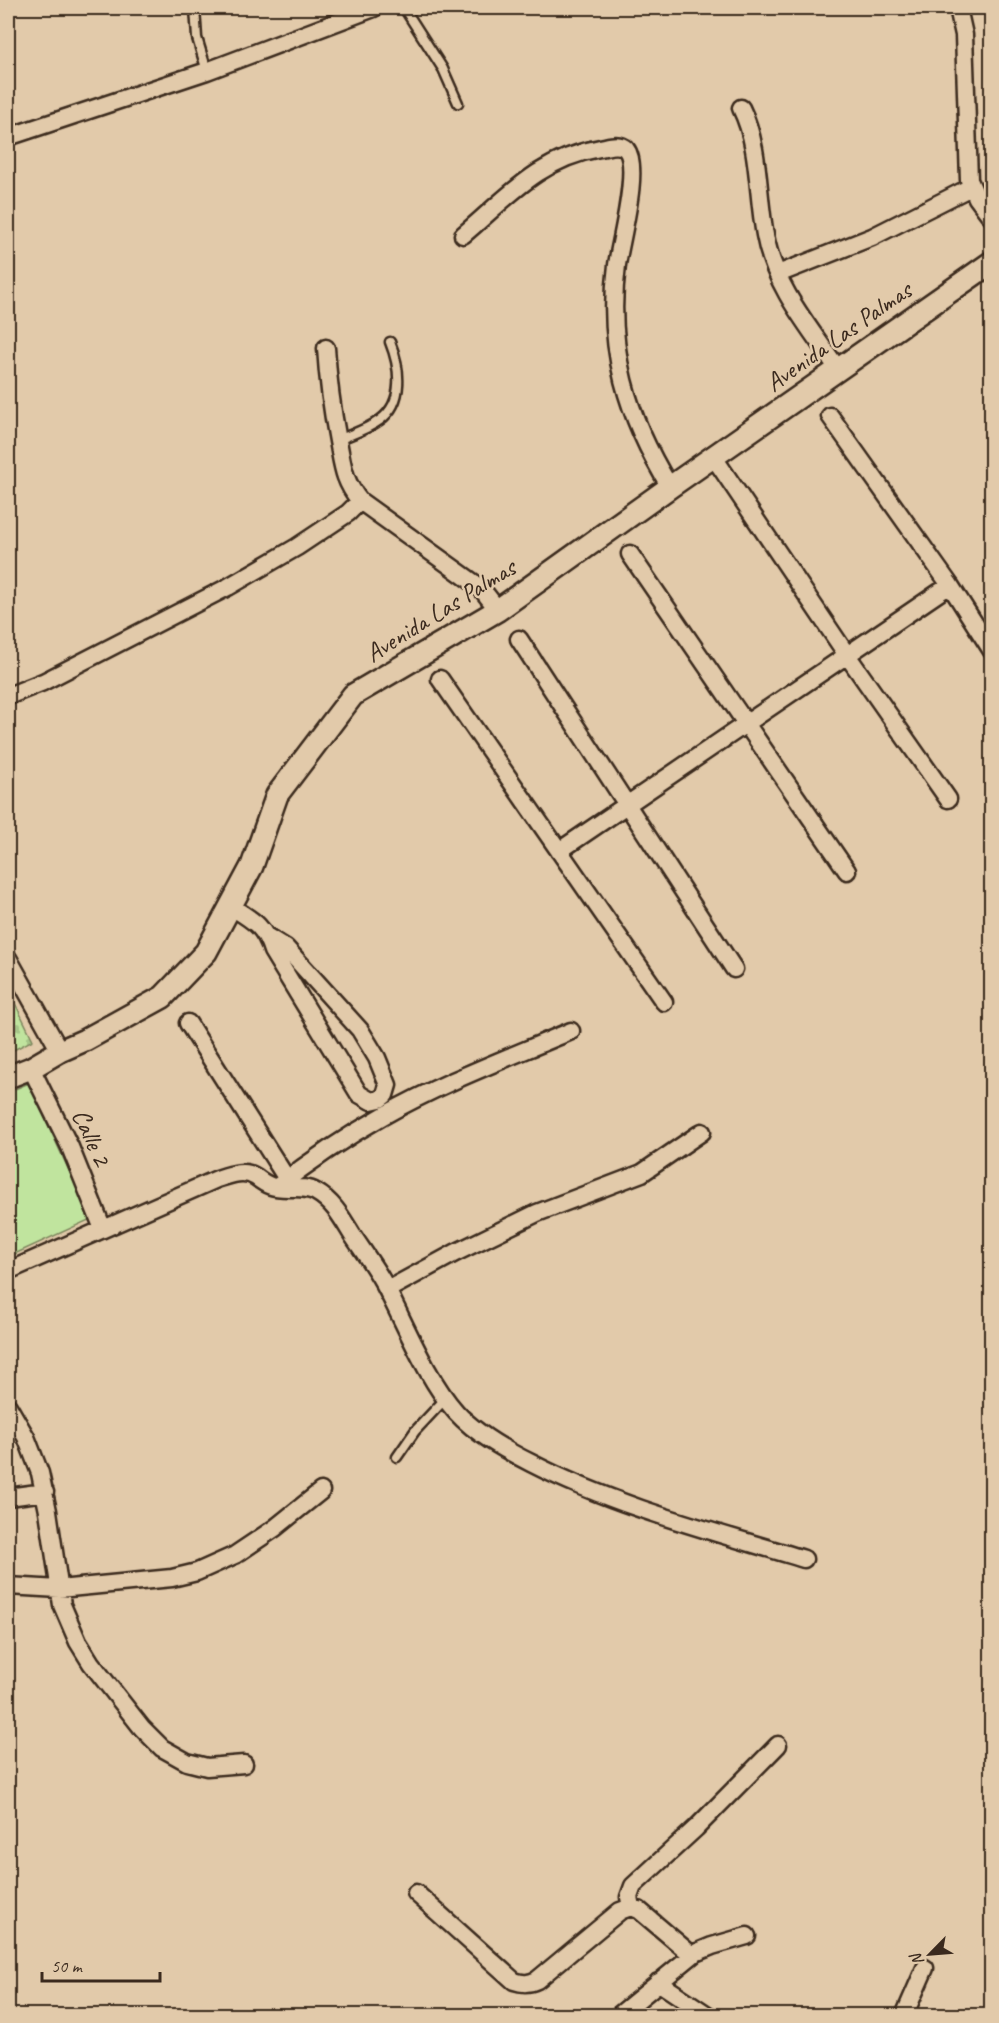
<svg xmlns="http://www.w3.org/2000/svg" width="999" height="2023" viewBox="0 0 999 2023" font-family="Caveat,sans-serif">
	<style>
		.cemetery { fill: url(#cemetery-stones); stroke: #7e875e; stroke-width: 1.5 }
		.green { fill: #c0e49e; stroke: #7e875e; stroke-width: 1.5 }
		.lines { fill: none; stroke-linecap: round; stroke-linejoin: round }
		.service-casing { stroke: #3b2a1e; stroke-width: 13 }
		.minor-casing { stroke: #3b2a1e; stroke-width: 21 }
		.tertiary-casing { stroke: #3b2a1e; stroke-width: 26 }
		.service { stroke: #e2caaa; stroke-width: 8 }
		.minor { stroke: #e2caaa; stroke-width: 16 }
		.tertiary { stroke: #e2caaa; stroke-width: 21 }
		.labels { text-anchor: middle; stroke-width: 5; stroke-linejoin: round; paint-order: stroke }
		.street-label { font-size: 26px; fill: #3b2a1e; stroke: #e2caaa }
	</style>
	<defs>
		<pattern id="cemetery-stones" width="16" height="16" patternUnits="userSpaceOnUse" patternTransform="scale(1.5)"><rect width="16" height="16" fill="#c0e49e"/><path d="M2 7V4a2 2 0 0 1 4 0v3zM10 15v-3a2 2 0 0 1 4 0v3z" fill="#a6c488"/></pattern>
	</defs>
	<rect width="100%" height="100%" fill="#e2caaa"/>
	<filter id="ink" filterUnits="userSpaceOnUse"><feTurbulence type="fractalNoise" baseFrequency=".0167" numOctaves="2"/><feDisplacementMap in="SourceGraphic" scale="12" xChannelSelector="R" yChannelSelector="G"/><feConvolveMatrix kernelMatrix="1 2 1 2 8 2 1 2 1" color-interpolation-filters="sRGB"/></filter>
	<g filter="url(#ink)">
		<path class="cemetery" d="M8,989L33,1040L8,1053Z"/>
		<path class="green" d="M29,1083L91,1219L8,1257V1092Z"/>
		<g class="lines">
			<defs>
				<path id="service" d="M195,8L197,38L207,71
					M404,8L443,69L458,103
					M338,440C352,434 368,429 380,420C405,402 400,367 390,342
					M397,1457L415,1431L446,1398"/>
				<path id="minor" d="M958,8L964,35L969,180L977,198L992,218
					M741,108C760,146 757,194 765,235C774,286 809,327 838,369
					M8,137L207,71L374,8
					M463,235C508,197 539,159 600,148C607,147 619,142 626,149C641,167 620,242 617,265C606,348 627,417 670,487
					M778,274L872,237L971,187
					M326,348C328,380 332,410 338,441C343,466 343,480 360,501L481,588L498,610
					M830,416L950,585L992,651
					M713,456L847,655L948,799
					M630,554L847,871
					M519,639L734,969
					M440,679L664,1002
					M8,696L43,682L228,587L297,547L348,513L360,501
					M559,851L950,585
					M230,906C252,920 264,925 272,951L359,1094L371,1101L380,1099L385,1095L388,1085L377,1058L360,1030L286,948L268,937
					M8,958L60,1051
					M188,1023L287,1179
					M31,1068L70,1147L103,1229
					M277,1187C310,1161 346,1137 383,1116C443,1082 508,1058 571,1031
					M8,1271L217,1179C229,1175 244,1169 256,1177C261,1181 265,1184 271,1186C285,1191 303,1184 316,1192C334,1202 343,1220 353,1236C363,1251 374,1266 383,1282C405,1323 426,1378 456,1412C476,1434 505,1450 531,1463C617,1507 712,1531 804,1559
					M387,1290L455,1253L537,1213L642,1173L702,1132
					M8,1406L26,1437L40,1473L48,1511L62,1605L78,1642L91,1663L142,1728L162,1748L187,1762L207,1767L244,1764
					M8,1497L45,1492
					M8,1586L59,1589L172,1578L197,1572L235,1555L275,1528L321,1491
					M416,1893L514,1981C523,1984 529,1984 537,1980L620,1911L631,1907L639,1910L692,1955
					M631,1907L629,1897L633,1886L696,1828L778,1745
					M658,1982L709,2016
					M618,2016L695,1953L712,1946L747,1936
					M904,2016L925,1968"/>
				<path id="tertiary" d="M8,1077L31,1068L60,1051L85,1040L163,997L206,952L252,866L277,795L353,695L498,610L670,487L992,262"/>
			</defs>
			<use href="#service" class="service-casing"/>
			<use href="#minor" class="minor-casing"/>
			<use href="#tertiary" class="tertiary-casing"/>
			<use href="#service" class="service"/>
			<use href="#minor" class="minor"/>
			<use href="#tertiary" class="tertiary"/>
		</g>
	</g>
	<g class="labels">
		<g class="street-label">
			<text transform="translate(838 336) rotate(-35)" y="9">Avenida Las Palmas</text>
			<text transform="translate(440 610) rotate(-32)" y="9">Avenida Las Palmas</text>
			<text transform="translate(92 1137) rotate(66)" y="9">Calle 2</text>
		</g>
	</g>
	<rect width="999" height="2023" fill="none" stroke="#e2caaa" stroke-width="30"/>
	<rect x="15" y="15" width="969" height="1993" fill="none" stroke="#3b2a1e" stroke-width="2" filter="url(#ink)"/>
	<g transform="translate(930 1954) rotate(245)" stroke="#e2caaa" stroke-width="4.5" paint-order="stroke">
	<path d="M0-4.5L10 22L0 15L-10 22Z" fill="#3b2a1e"/>
	<text y="-9" font-size="16" font-weight="bold" text-anchor="middle" fill="#3b2a1e">N</text>
	</g>
	<path d="M42 1972v9h118v-9" fill="none" stroke="#3b2a1e" stroke-width="3"/>
	<text x="51" y="1972" font-size="18" fill="#3b2a1e" stroke="#e2caaa" stroke-width="4.5" paint-order="stroke">50 m</text>
</svg>
